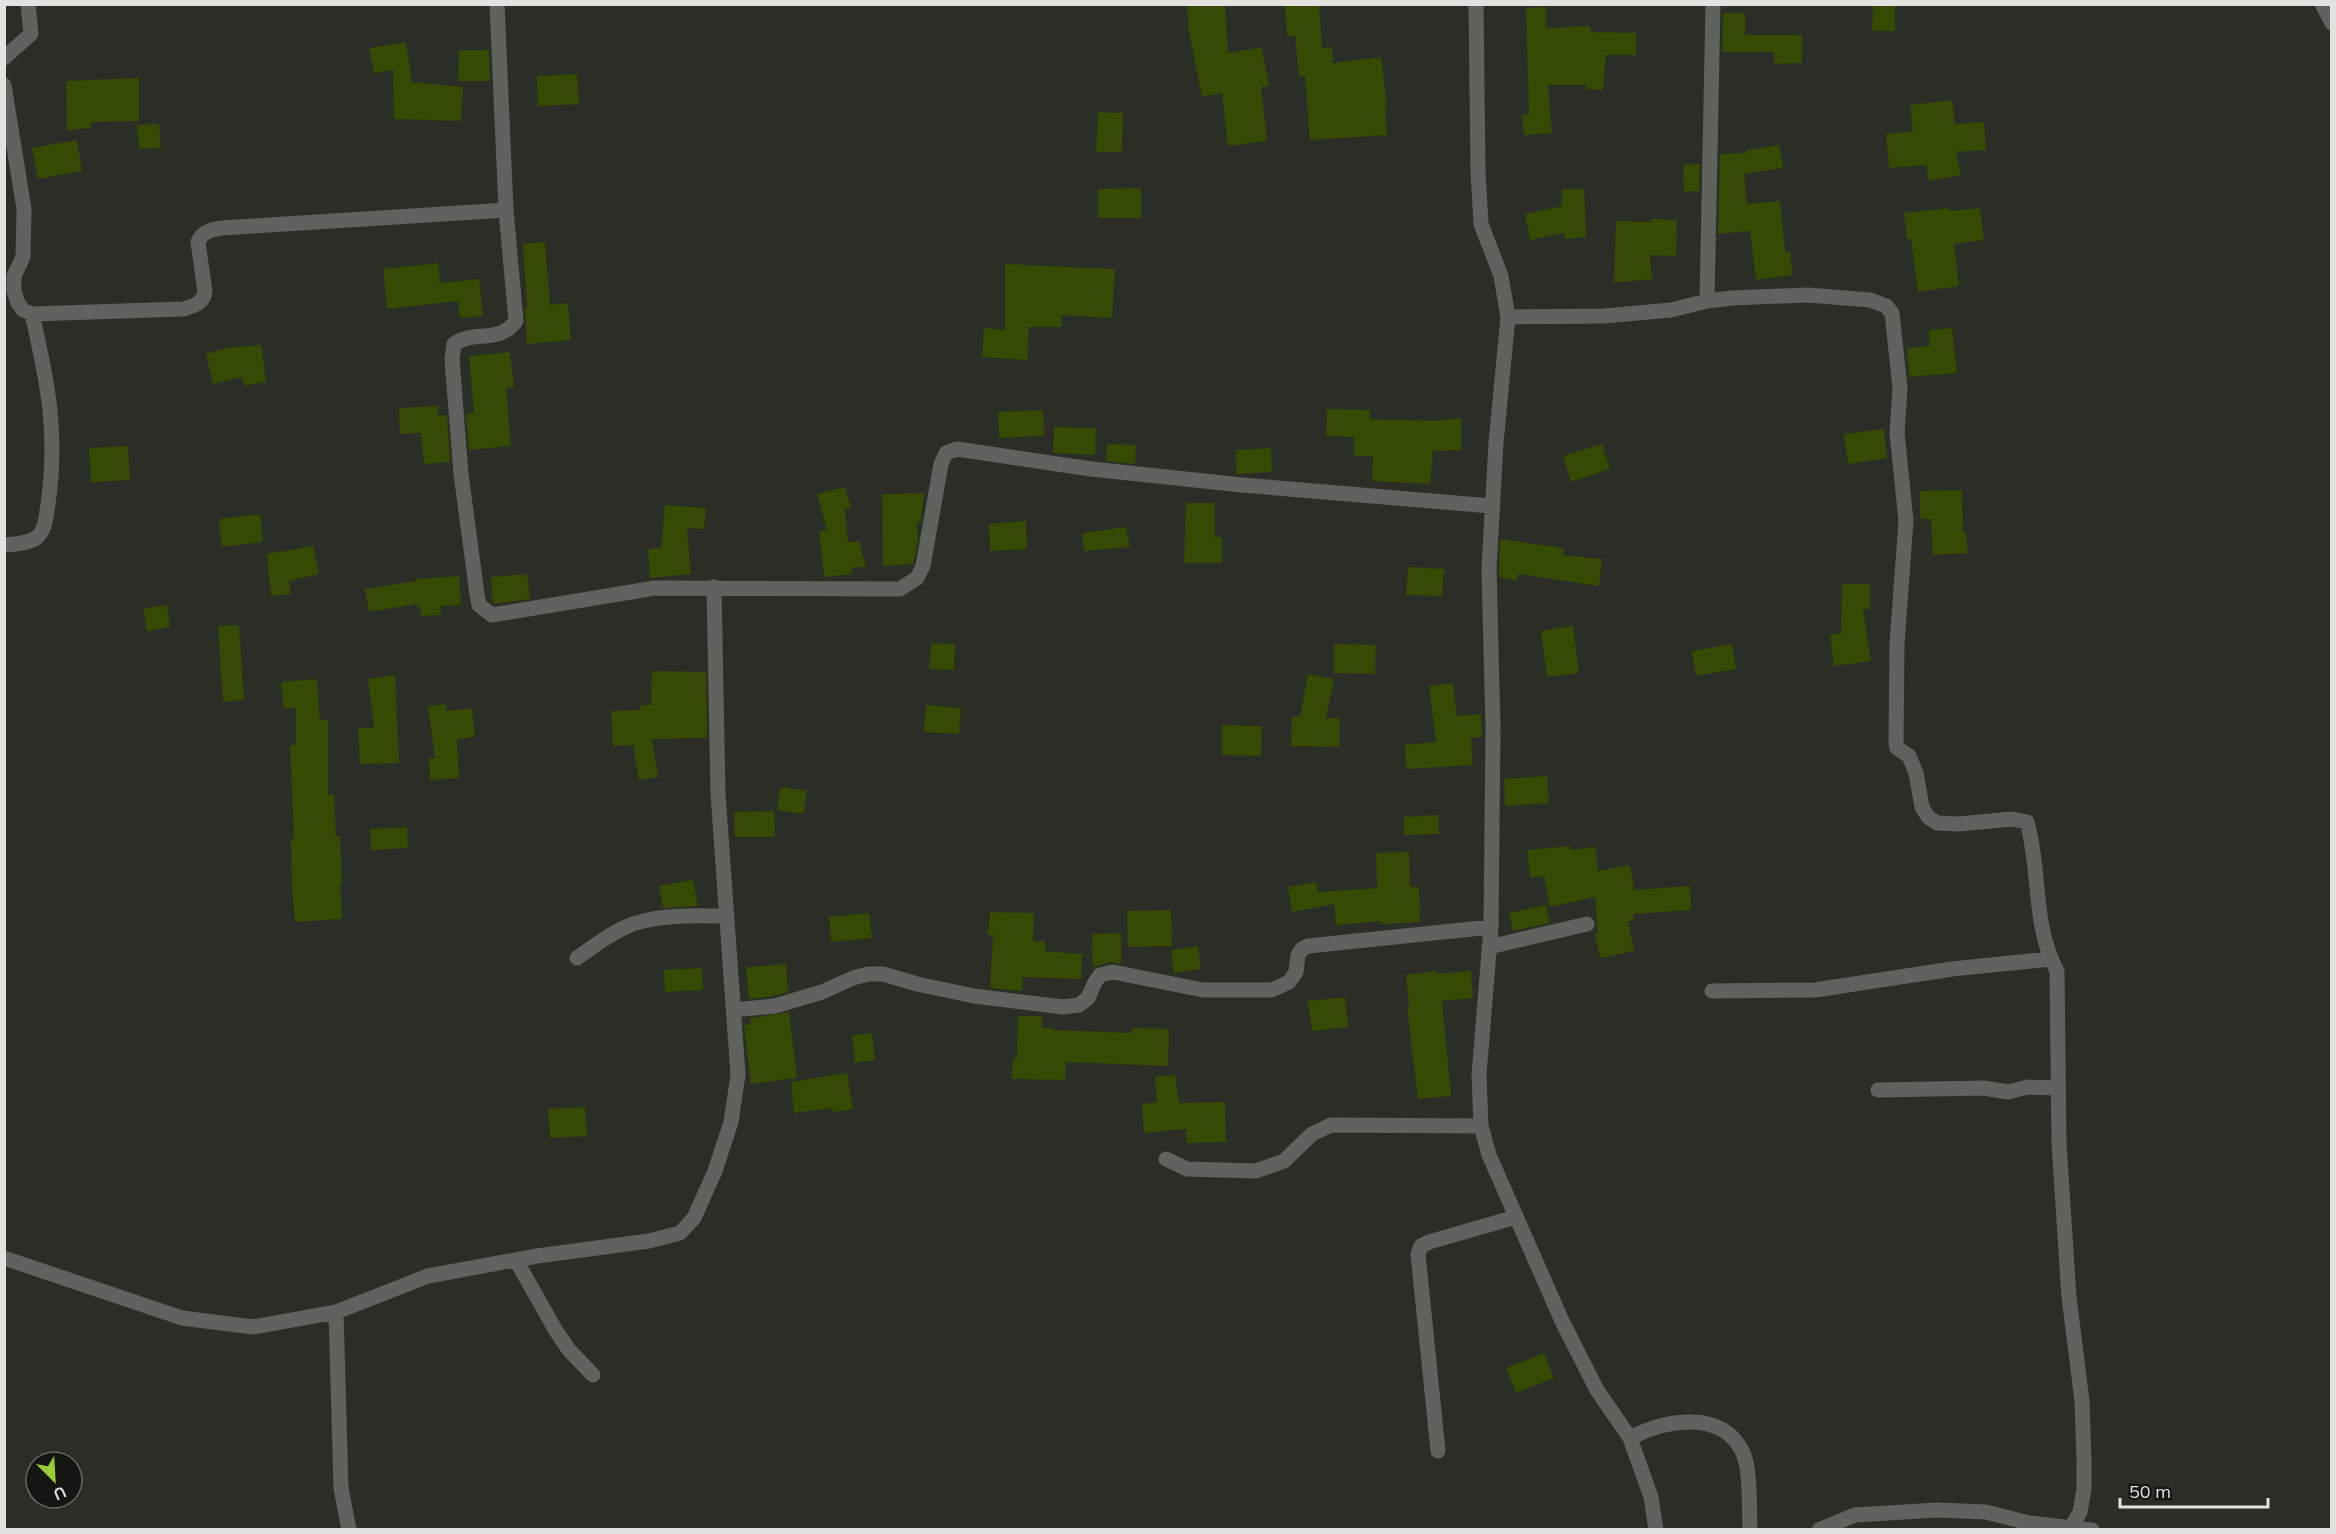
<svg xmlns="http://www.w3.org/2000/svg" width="2336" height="1534" viewBox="0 0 2336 1534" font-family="Mulish,sans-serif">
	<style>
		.building { fill: #354a03 }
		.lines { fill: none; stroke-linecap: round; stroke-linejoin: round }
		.minor { stroke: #60625d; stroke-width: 15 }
		.tertiary { stroke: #60625d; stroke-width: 15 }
	</style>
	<rect width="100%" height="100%" fill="#2b2e26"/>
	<path class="building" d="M1187,4H1225L1228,53L1262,47L1269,86L1261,87L1267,141L1228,146L1222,93L1202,97L1189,32Z
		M1285,4H1319L1322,48L1332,47L1333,63L1381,57L1387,106H1385L1387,135L1310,140L1305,76L1299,77L1295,36H1287Z
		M1873,4H1895V31H1872Z
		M1546,7V28L1590,26L1591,32L1636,33V55H1606L1603,90L1586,89V85H1548L1552,133L1524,135L1522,115L1529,114L1526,8Z
		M1723,13H1745V35H1802V63L1774,64V52H1722Z
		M406,42L412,82L463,87L461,121L394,119L393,70L374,73L369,48Z
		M459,50H489L490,81H458Z
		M577,74L579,104L538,106L537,76Z
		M139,78V121L91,122V128L67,130L66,81Z
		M1952,100L1955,124L1984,122L1986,150L1956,152L1961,175L1929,181L1926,165L1889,168L1886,134L1913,131L1910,105Z
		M1098,112L1123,113L1122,152H1096Z
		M159,124L161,148L139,149L137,125Z
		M77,140L82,171L38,179L32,148Z
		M1779,145L1783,168L1744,174L1747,204L1780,201L1785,252L1790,251L1793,275L1756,280L1750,231L1718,234L1720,154L1746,153V150Z
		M1700,164L1699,191L1684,192L1683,165Z
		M1141,188V218H1098V189Z
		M1562,189H1584L1586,237L1565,239L1564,233L1530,240L1525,214L1562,206Z
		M1949,208L1950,211L1980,208L1984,240L1954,244L1959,286L1918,292L1911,239H1907L1904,213Z
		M1652,219L1677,220L1676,256L1650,255L1652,279L1614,283L1616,221L1652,222Z
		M545,242L550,305L568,303L571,340L527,344L525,307H527L523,244Z
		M438,263L440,283L479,279L483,316L460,318L458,301L387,309L383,269Z
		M1005,264L1115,269L1112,318L1061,315L1062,327H1029L1027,360L982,357L984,328L1005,330Z
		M1952,328L1957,373L1909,377L1907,348L1930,346L1929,330Z
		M261,345L266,382L244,386L242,377L213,384L206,354L227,348Z
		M510,352L514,387L506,388L511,446L469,450L466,414L474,413L469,356Z
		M438,406V416L447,415L450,462L424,464L421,433L400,434L399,408Z
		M1327,409L1370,410V419L1434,421L1461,418V450L1433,451L1430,484L1372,481L1373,456H1354V437L1326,436Z
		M1043,410L1044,436L999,438L998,412Z
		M1054,427L1096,428L1095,455L1053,453Z
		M1884,429L1887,458L1848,464L1844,434Z
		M1107,444L1136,445L1135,464L1106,461Z
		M1602,444L1610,469L1571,482L1563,456Z
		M128,446L130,480L91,482L89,448Z
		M1271,448L1272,472L1237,474L1236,450Z
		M845,487L851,508L845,509L848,542L859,541L866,567L851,568L852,574L824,577L819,531L827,530L817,494Z
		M1962,490L1963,533H1966L1968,553L1933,555L1931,519H1920V491Z
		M924,493L921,522H917L918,540L913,564L883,566L882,494Z
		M1186,503H1215V537H1222V563H1184Z
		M665,505L706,508L704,529L687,528L691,574L650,578L648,549L661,548Z
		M260,514L263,542L222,547L219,519Z
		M1026,521L1027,549L990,551L989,524Z
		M1126,527L1130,547L1084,551L1082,533Z
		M1500,539L1564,548L1562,555L1602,559L1599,586L1518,574L1517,581L1499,577Z
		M313,546L319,574L289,581L291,594L271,596L267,554Z
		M1408,567L1444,569L1442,596L1406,595Z
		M527,574L530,599L493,604L491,577Z
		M459,576L461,605L440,606L441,615L421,616L420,607L418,608L417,604L369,612L365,589L416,581V579Z
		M1842,584H1870V609H1863L1871,661L1834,666L1830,635L1841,633Z
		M167,605L170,627L147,631L143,609Z
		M239,625L244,700L223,702L218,626Z
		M1573,626L1579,673L1547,677L1541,631Z
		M931,643L955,644L954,670L929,669Z
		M1334,644L1376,645L1375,674L1334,673Z
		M1732,644L1736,669L1696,676L1692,651Z
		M652,671L706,672L707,738L652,739L658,777L639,780L633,745L613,746L611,711L640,710V705H651Z
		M1308,674L1334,679L1326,718H1340L1339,747L1291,746L1292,717H1300Z
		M395,675L399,763L360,764L358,728H374L368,679Z
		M317,679L320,720H328V795L334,794L336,837L340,836L342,884H340L342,919L295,922L292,891L291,839H294L290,745H296V708L284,709L281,682Z
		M1453,683L1457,716L1481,714L1482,737L1471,738L1473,765L1406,769L1405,745L1436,742L1429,686Z
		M446,704L447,711L472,708L475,737L457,739L459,778L430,780L429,758H435L428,706Z
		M926,705L961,708L959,734L924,732Z
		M1222,725L1262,726L1261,756L1222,755Z
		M1547,776L1549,803L1505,806L1504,779Z
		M781,787L807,791L803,814L777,810Z
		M774,811L775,837H735L734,812Z
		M1439,815V834L1404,835V817Z
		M407,827L408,848L371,850L370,829Z
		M1570,846V850L1595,847L1598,871L1630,865L1634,890L1690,886L1691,910L1633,914L1634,921H1628L1634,951L1600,958L1595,934L1598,933L1595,897L1550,907L1544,876L1530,878L1527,850Z
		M1409,852L1410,887H1419L1420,922L1381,924V921L1336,925L1334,904L1292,912L1288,887L1316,882L1318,892L1377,888L1376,853Z
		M693,880L698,906L663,908L659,886Z
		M1546,905L1550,923L1513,931L1509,913Z
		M1171,910L1172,946L1128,947L1127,911Z
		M990,912L1034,913L1033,941H1045V951L1082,954L1081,979L1023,977L1022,991L990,988L993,935H988Z
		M869,913L872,938L831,942L829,917Z
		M1121,933V964L1111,962L1093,967L1092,934Z
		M1198,946L1201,969L1174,973L1171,950Z
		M786,964L788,992L773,996L749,999L746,967Z
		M702,968L703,990L665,992L664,970Z
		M1435,971L1436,974L1471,971L1473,998L1442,1001L1451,1096L1418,1099L1407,1007H1409L1406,975Z
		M1345,997L1348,1027L1312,1031L1308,1001Z
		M789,1012L797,1078L751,1084L744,1025L751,1024L750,1018Z
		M1018,1016H1042V1028H1053V1030L1132,1033V1028L1169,1029L1168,1066L1066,1062L1065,1080L1012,1079L1013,1058H1017Z
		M872,1033L875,1060L855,1063L852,1035Z
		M847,1073L853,1109L833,1112L832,1108L794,1113L791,1082Z
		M1175,1075L1179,1103L1225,1102L1226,1142L1187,1143L1186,1129L1144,1133L1142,1104L1157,1102L1155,1076Z
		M585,1107L587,1136L550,1138L548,1109Z
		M1544,1353L1554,1378L1516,1393L1506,1368Z"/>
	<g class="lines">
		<path class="minor" d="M497,4L506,210L516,321C497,345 476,329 454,344L452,359L461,474L477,594L479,605L492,615L655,588L900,589L917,578L923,566L941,464L946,453L957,449L1091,469L1242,485L1491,506
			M1476,4L1478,171L1481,224L1501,276L1508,317L1496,443L1489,568L1493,729L1491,927L1479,1075L1481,1126L1489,1155L1562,1321L1597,1390L1630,1438
			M4,58L31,34L28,4
			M4,85L24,209L23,257L14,276V291L18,303L23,310L32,314L183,309C193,306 203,304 205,292L198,242C202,231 212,230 222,228L506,210
			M1707,301L1713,4
			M1508,317L1604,316L1671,310L1707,301L1732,298L1808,295L1870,300L1886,306L1892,313L1900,388L1897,433L1906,521L1897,643L1896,743L1897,748L1909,756L1916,773L1922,807L1928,817L1937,823L1959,824L2012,819L2027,822C2041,871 2032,925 2057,971L2059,1144L2069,1297L2082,1401L2084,1460V1489L2080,1512L2071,1528
			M4,545C14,544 27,544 36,538C46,531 46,515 48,504C58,433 48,383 32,314
			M1489,947L1587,924
			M577,958C594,946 612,932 633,924C662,914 696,916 727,916
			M1712,991L1815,990L1952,969L2050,959
			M734,1010L775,1006L822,992L853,978L868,974H883L917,984L974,996L1063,1007L1079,1005L1088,998L1095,982L1100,975L1113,972L1203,990H1272L1289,982L1296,972L1298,955L1302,949L1308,946L1491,927
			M1878,1090L1984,1088L2008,1092L2028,1087L2058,1088
			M1166,1159L1187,1169L1256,1171L1284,1161L1312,1134L1331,1125L1481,1126
			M4,1258L182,1318L253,1327L336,1312L428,1276L537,1256L649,1241L680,1233L694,1218L715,1171L731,1122L738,1075L718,794L714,587
			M516,1260L556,1331L569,1350L593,1375
			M336,1312L341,1488L349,1530
			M1438,1451L1418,1254L1421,1246L1429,1242L1516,1217
			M1656,1530L1651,1497L1630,1438C1664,1420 1721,1409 1742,1451C1751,1467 1749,1510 1750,1530
			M1819,1530L1855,1515L1937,1510L1986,1512L2029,1523L2092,1530"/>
		<path class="tertiary" d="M2322,4L2332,23"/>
	</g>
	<rect width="2336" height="1534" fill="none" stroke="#e1e3de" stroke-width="12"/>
	<g transform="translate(54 1480) rotate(156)"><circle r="28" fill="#141612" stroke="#666864" stroke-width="1.5"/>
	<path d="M0-4.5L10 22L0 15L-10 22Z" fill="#99cb36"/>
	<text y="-9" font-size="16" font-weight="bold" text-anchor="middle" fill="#e1e3de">U</text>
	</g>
	<path d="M2120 1498v9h148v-9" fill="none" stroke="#e1e3de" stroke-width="3"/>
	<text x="2129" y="1498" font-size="18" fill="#e1e3de" stroke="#141612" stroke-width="4.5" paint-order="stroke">50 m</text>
</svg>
